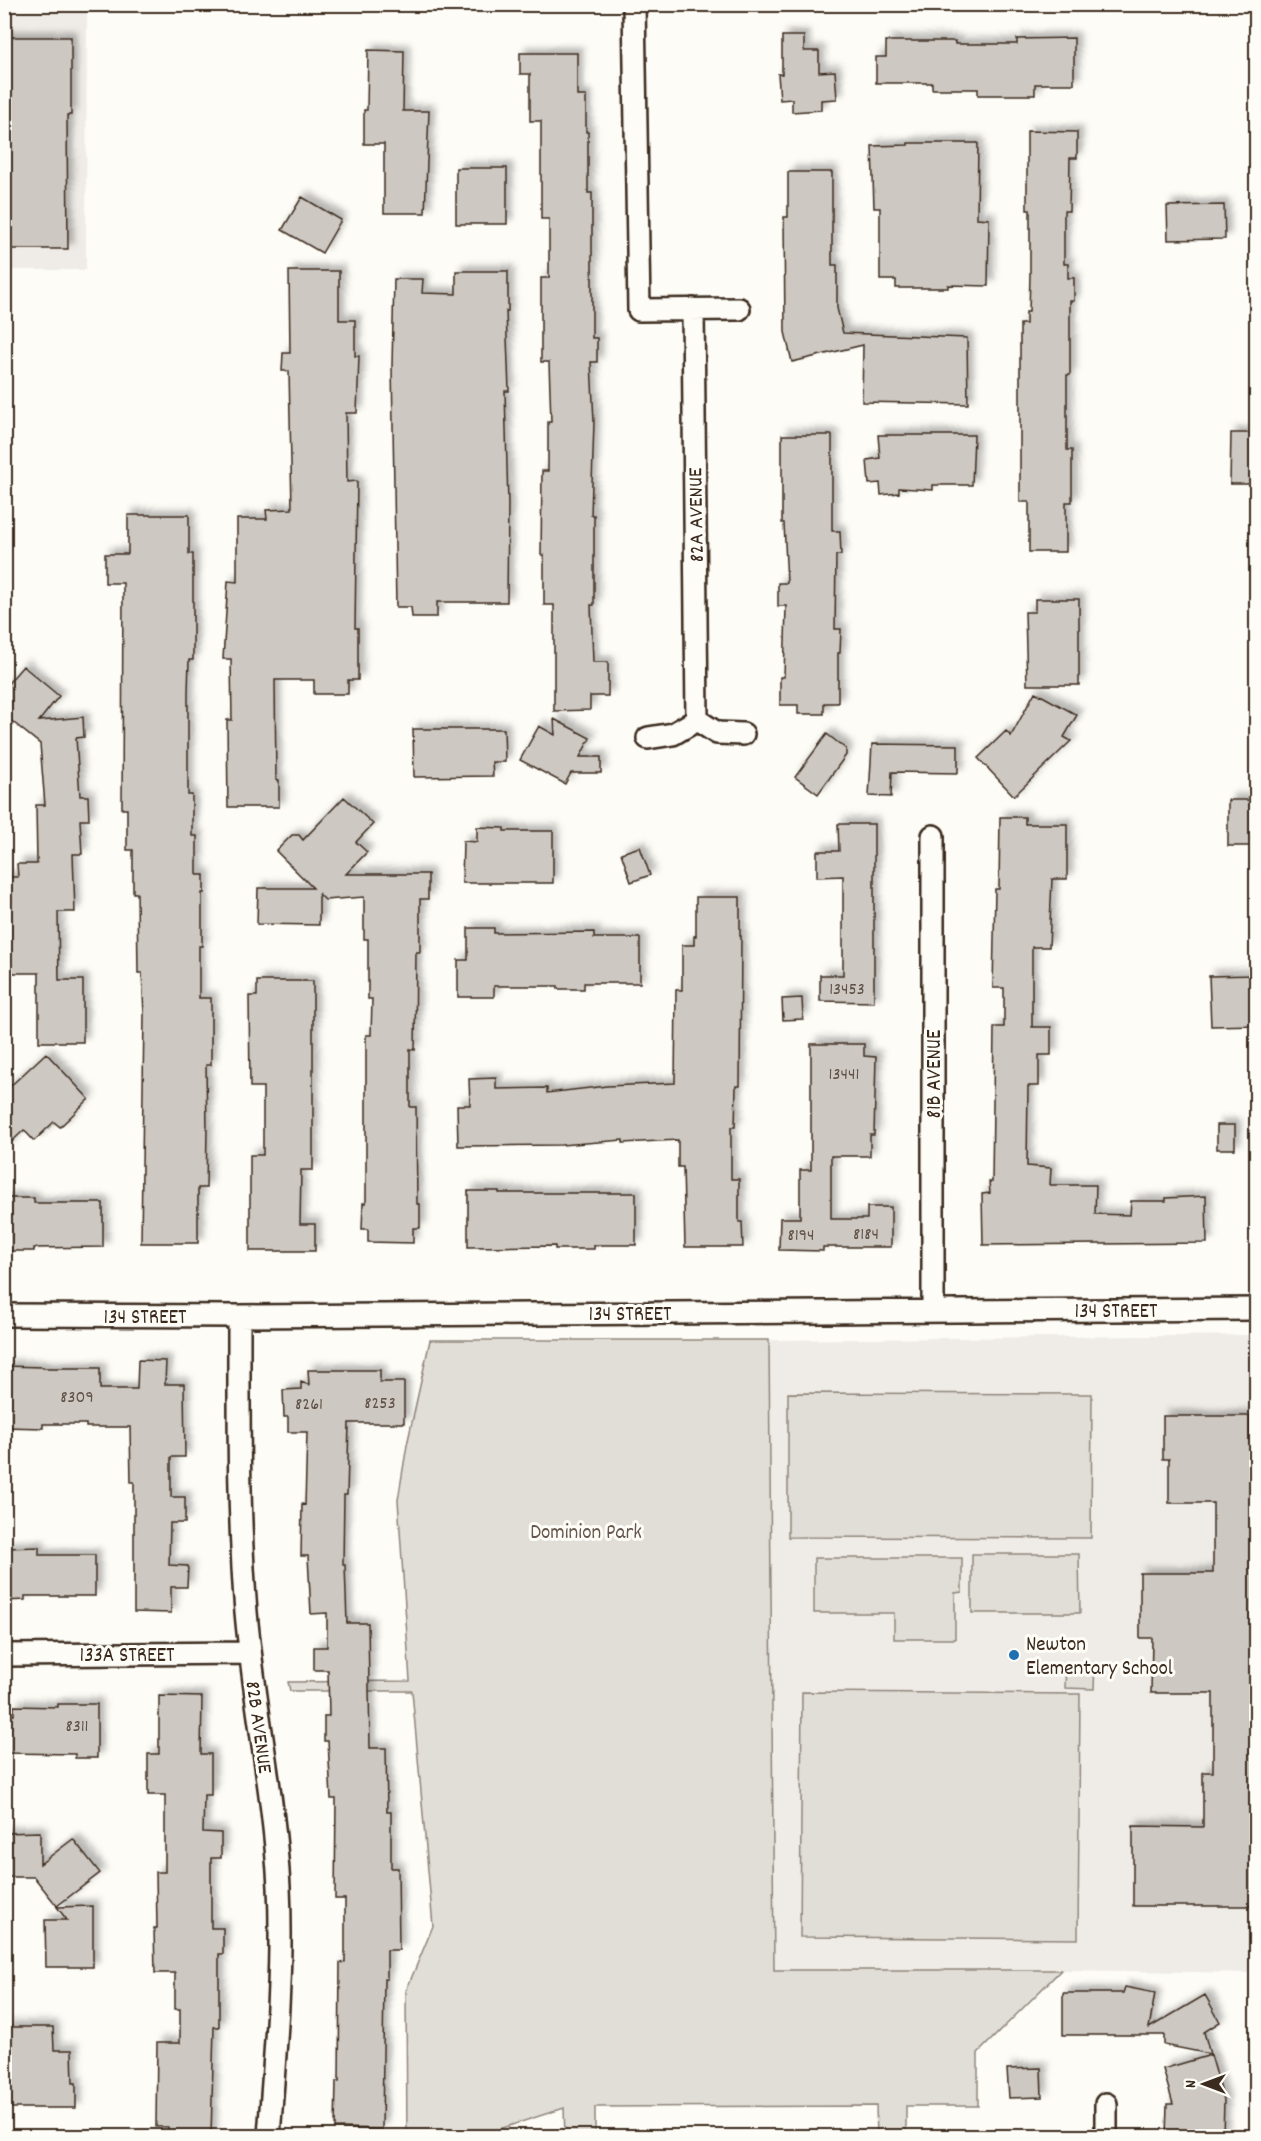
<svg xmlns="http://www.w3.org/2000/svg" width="1261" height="2141" viewBox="0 0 1261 2141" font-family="Dekko,sans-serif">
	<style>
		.built { fill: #efece7 }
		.green { fill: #e1ded7; stroke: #8e847a; stroke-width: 1.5 }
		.building { fill: #cdc8c2; stroke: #3b2a1e; stroke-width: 1.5; filter: url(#shadow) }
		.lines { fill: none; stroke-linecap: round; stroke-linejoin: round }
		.street-casing { stroke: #3b2a1e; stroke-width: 26 }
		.street { stroke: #fdfcf7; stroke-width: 21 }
		.poi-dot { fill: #1f6fb2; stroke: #fdfcf7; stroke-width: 2 }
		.labels { text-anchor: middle; stroke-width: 6; stroke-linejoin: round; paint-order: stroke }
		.number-label { font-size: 18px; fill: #605247 }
		.street-label { font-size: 21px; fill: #3b2a1e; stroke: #fdfcf7 }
		.park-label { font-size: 21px; fill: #64574c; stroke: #fdfcf7 }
		.poi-label { font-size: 21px; fill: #3b2a1e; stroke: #fdfcf7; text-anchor: start }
	</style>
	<defs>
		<filter id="shadow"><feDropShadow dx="5.5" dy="-5.5" stdDeviation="3" flood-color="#0004"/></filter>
	</defs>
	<rect width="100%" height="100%" fill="#fdfcf7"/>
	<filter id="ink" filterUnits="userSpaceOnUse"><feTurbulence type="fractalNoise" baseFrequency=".0167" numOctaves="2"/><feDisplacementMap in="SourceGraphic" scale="12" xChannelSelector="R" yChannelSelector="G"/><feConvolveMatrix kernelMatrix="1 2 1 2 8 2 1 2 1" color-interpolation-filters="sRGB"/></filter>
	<g filter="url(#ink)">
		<path class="built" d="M5,12H87L86,270H5Z
			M1256,1335V1973L1061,1970L774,1971L769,1340Z"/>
		<path class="green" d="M430,1340H769L774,1970H1061L978,2053V2106H906V2136H877L876,2106L595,2107V2136H565L564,2108L478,2136H407L406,1991L433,1926L412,1691H290L288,1682L410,1681L398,1500L407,1445Z
			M788,1393L1092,1394L1091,1538L788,1537Z
			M972,1554H1079L1080,1613H972Z
			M814,1558H962V1592L955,1593V1639H894V1613H814Z
			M1066,1663H1095L1094,1689L1065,1688Z
			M802,1692L1080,1694L1078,1939L800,1937Z"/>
		<path class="building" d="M782,36H804V51H819V72L835,71L837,99L821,100V110L792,112V99L780,100L778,74H782Z
			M4,37H71V115H67L68,249H4Z
			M1074,38V84H1035V95H978V89H932V83H876V57H886V41H955V44H1017V39Z
			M368,50L404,51L403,111H429L425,213H384V144H364V110H367Z
			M520,53H577V96H586V132H588V193H592V338H597V362H591L594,422L591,515H594V605H591L593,662H608V696H590V710L554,711V605H544V555H541L542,471H548V422H551L549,362H541V278H549V219H541V121H530V74H520Z
			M1027,131L1077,132V158H1070L1069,211H1064V264H1068V278H1074V301H1070V375H1067V450H1072V502H1066V552H1029V502H1020V324H1026V312H1029L1030,275V210H1027Z
			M908,143H978L977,218L989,219L988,286L948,285V288H896V280H880V208H874L872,146L908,145Z
			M456,168H507V224H456Z
			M788,172H832V265H837V308L843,333L967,338L968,404L862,402L863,345L792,362L785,332L784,217H788Z
			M302,197L341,220L322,253L282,230Z
			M1224,205L1225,239L1168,240L1167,206Z
			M289,271H339V320H355V356H359L357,413H346L347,482L357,481L355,628H358V680H348V694H314V680H275L276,780H279V807H228L227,720H232L231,659H223L228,581L237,582V519H267L266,510L292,509L289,371H282L283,353H290Z
			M456,271H508V311H506L509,391H505L508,504L507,602H437V617H412L411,607H396L392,365L394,279H423L422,293L456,294Z
			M1231,433H1257V484H1230Z
			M782,435H832V531H840L841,555H836L835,629H841L840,653H838V703H824V714H798V705H780V677H784L786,606H778V583H787L784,523H782Z
			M878,435H974L972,485H933V490L899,488V493L881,495L880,483L869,484L867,460L880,458Z
			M128,515H189V554H193V660H189L188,692V795H192V836H197V875H204V893H202V946H199V998H211V1065H206L207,1130L206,1188H198V1243H141L144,1014L142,973H138L137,893H133V850H127V809H122L123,583H105V554H128Z
			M1035,599H1079V685H1027L1025,612H1035Z
			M23,666L59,696L39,721L83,717L84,737L76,738L80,796H88L89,820H80L82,854H73L75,912H58L59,980H83V1042H39V973H6V877H18L17,864H37L36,805H45L40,744L4,715V688Z
			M1035,692L1077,715L1064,737L1071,741L1014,796L978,758L1006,731L1011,736Z
			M554,719L590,738L580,757H601V773H571L565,784L520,760L539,726L555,735Z
			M413,729H504L505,762H492L493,776L414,777Z
			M827,734L846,749V755L818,794L795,777Z
			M872,744L958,745V773L892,772L891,797L869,796Z
			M344,797L373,824L356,842L367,852L346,874H428V899H420V952H416L415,1050L410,1049V1107H416L417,1204H420V1228H413V1243L368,1242V1229H362L363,1203H366V1035H371L372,999H368V939H364V897L325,900L319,894V925L257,924L258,888H313L276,851L292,835H299L303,840Z
			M1228,800H1257V846H1228Z
			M1000,817H1025V824H1067V879H1052L1049,947H1032V1027H1051V1055H1039V1086H1028L1027,1166L1051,1168L1050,1185H1096L1095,1214L1130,1215L1131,1201H1166V1198L1206,1196L1207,1243L983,1245L982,1194L990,1193L989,1182H992L994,1027H1004V988H993L995,889H999Z
			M838,824H874V1002L820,1001V975H843V876L817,877V851H839Z
			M477,827L504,828V831H553V883H462L463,841L477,842Z
			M640,847L650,875L631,882L621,853Z
			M696,897H740V936H741L740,1086H736L735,1127H731V1179H739V1222H742L743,1247H685L683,1167H678V1140L623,1143V1140L561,1145L458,1146L457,1105H470L469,1079L496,1078V1089L547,1088V1093L607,1086L675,1083L676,990H682V945H694V936H696Z
			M468,928H494V933L594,932V938H640V983H584V989H558V986H494V997H458V960H468Z
			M1257,975V1025L1211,1026L1209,976Z
			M257,981H313V1170H301L300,1224H315V1251H250V1155H263V1087H250L249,996H257Z
			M802,998L803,1019L783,1020L782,999Z
			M811,1044H864V1056L876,1057L874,1135H870V1156H831V1219H867V1207H891V1247H823V1251L779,1250L780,1218H800V1170H811Z
			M46,1053L89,1099L60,1127L54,1122L34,1141L24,1130L4,1149V1092Z
			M1217,1125H1235V1149H1217Z
			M468,1191H499V1193H636V1245H594V1249H555V1246L468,1247Z
			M4,1198H34V1203H103V1247L34,1248V1251H4Z
			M138,1360L166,1361L165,1384H184L185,1457H171V1497H185V1523H170L169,1565L188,1566L187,1587H171V1613L134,1612V1482H131L130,1427H86V1424H43V1428L4,1427V1366L43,1367V1368H100V1389H137Z
			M308,1370H380V1382H404V1423H349L347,1495H344L343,1565H345L347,1623H368L370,1748H386L387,1812H391V1868H398L399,1950H387V1979H384L382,2129L335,2128L336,2081H339L340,1963L345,1962V1899H335L336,1799H331L328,1741H324V1716H329L328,1670H314V1647H327V1613L311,1614L308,1556H301L302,1504L305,1505L307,1432H288V1417H284L283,1390L301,1389V1382L309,1385Z
			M1163,1416H1250V1434H1257L1255,1906H1133V1826L1203,1827V1772H1213V1693H1151L1152,1638H1140V1573H1213V1503H1169V1459H1163Z
			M39,1547V1555H95V1596H25V1600L4,1601V1548Z
			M159,1696L202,1697L201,1754H211V1795H204L203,1832L221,1833V1858H211V1928H223V1954H219V2027H214L211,2136H168V2127H156L157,2043H180V2009H175V1973H155L154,1928H157L156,1872H165V1795H148V1754H159Z
			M58,1704H97V1758H75V1754L4,1753V1715H14V1706L58,1707Z
			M40,1832V1864L73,1839L100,1873L57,1906L34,1877H4V1833Z
			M93,1906V1967H46L45,1920H67L57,1907Z
			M1125,1987L1155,1993L1149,2028L1205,1995L1220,2022L1204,2032L1210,2054L1164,2045V2035H1063V1993H1123Z
			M4,2027H53L54,2050H72L73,2083H76V2108H4Z
			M1211,2055L1224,2100L1223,2136H1166L1167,2104H1173L1163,2069Z
			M1041,2068L1042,2097L1009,2098L1007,2069Z"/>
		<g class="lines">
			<defs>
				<path id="street" d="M634,4L639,310L739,309
					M697,720L717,733L743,734
					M648,738L673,734L697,720L693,309
					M933,1311V836
					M4,1315L239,1316L1256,1309
					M239,1316C239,1415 238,1513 246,1612C254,1704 274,1794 279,1887C283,1970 275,2053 269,2136
					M4,1655L250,1653
					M1106,2104V2136"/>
			</defs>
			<use href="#street" class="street-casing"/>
			<use href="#street" class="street"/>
		</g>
	</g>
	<circle class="poi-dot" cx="1014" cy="1655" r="6"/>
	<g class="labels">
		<g class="number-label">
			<text x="847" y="994">13453</text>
			<text x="844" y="1079">13441</text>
			<text x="866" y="1239">8184</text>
			<text x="801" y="1240">8194</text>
			<text x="77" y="1402">8309</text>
			<text x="380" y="1408">8253</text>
			<text x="309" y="1409">8261</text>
			<text x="77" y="1731">8311</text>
		</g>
		<g class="street-label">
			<text transform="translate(695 515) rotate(-91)" y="7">82A AVENUE</text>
			<text transform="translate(933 1074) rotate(-90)" y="7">81B AVENUE</text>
			<text x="1116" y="1317">134 STREET</text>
			<text x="630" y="1320">134 STREET</text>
			<text x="145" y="1323">134 STREET</text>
			<text x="127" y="1661">133A STREET</text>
			<text transform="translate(260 1727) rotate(82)" y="7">82B AVENUE</text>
		</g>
		<g class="park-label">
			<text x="586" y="1538">Dominion Park</text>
		</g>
		<g class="poi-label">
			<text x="1026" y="1650">Newton<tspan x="1026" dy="24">Elementary School</tspan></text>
		</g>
	</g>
	<rect width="1261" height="2141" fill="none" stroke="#fdfcf7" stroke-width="24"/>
	<rect x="12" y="12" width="1237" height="2117" fill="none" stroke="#3b2a1e" stroke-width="2" filter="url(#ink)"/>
	<g transform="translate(1204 2084) rotate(270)" stroke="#fdfcf7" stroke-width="4.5" paint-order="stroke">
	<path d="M0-4.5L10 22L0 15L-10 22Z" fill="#3b2a1e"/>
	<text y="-9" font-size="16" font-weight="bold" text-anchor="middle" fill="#3b2a1e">N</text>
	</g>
</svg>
